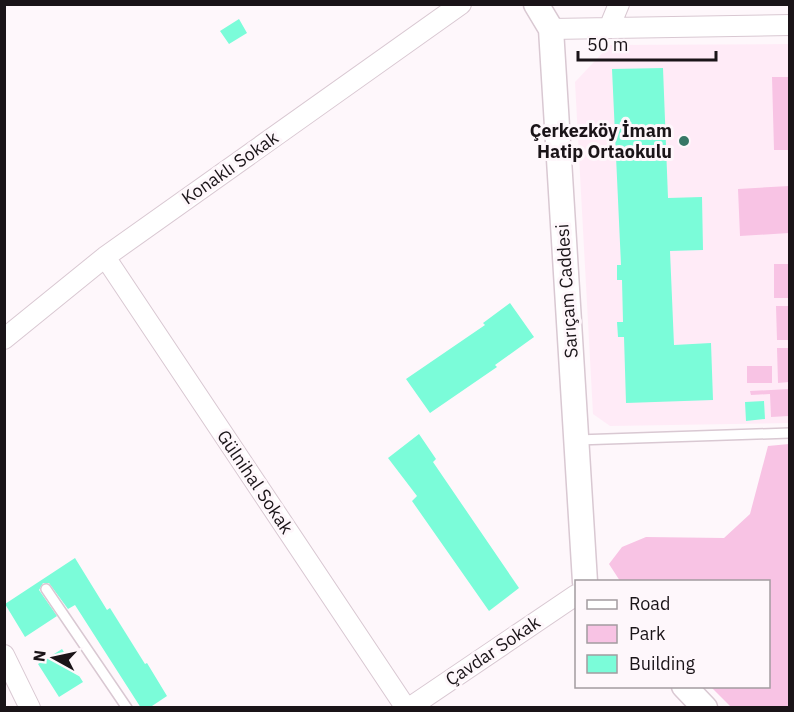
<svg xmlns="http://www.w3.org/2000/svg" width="794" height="712" viewBox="0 0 794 712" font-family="'IBM Plex Sans',sans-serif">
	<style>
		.built { fill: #ffebf7 }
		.green { fill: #f8c3e4 }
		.building { fill: #7bfcd9 }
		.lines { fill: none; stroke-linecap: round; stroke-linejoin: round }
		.service-casing { stroke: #d9c8d2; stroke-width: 12 }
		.minor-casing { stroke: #d9c8d2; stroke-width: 22 }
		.tertiary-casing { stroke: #d9c8d2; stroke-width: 27 }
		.service { stroke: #fff; stroke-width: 9 }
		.minor { stroke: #fff; stroke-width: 20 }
		.tertiary { stroke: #fff; stroke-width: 24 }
		.poi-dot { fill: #377766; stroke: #fef7fb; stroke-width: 2 }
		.labels { text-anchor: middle; stroke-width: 6; stroke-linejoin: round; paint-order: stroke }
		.poi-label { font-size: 18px; font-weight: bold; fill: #1a1418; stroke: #fef7fb; text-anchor: end }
		.street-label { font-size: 18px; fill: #1a1418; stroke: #fef7fb }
	</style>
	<rect width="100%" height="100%" fill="#fef7fb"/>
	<path class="built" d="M789,44V423L610,426L593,414L575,82L610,45Z"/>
	<path class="green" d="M772,77H789V150H774Z
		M789,186V233L740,236L738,189Z
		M774,264H789V298H774Z
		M776,306H789V340H777Z
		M777,348H789V382L778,383Z
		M747,366H772V383H747Z
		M789,389V416L771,417L770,394L751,395L750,391Z
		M789,444V707H731L711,687L768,686V582L620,581L609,564L622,547L646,537L724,538L750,514L768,446Z"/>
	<path class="building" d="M239,19L247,33L229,44L220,31Z
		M663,68L668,198L702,197L703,250L670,251L674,345L711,343L713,400L626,403L624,337H618L617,322H623L622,280H617V265H621L612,69Z
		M510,303L534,337L495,365L497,367L430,413L406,379L485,325L483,323Z
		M764,401L765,419L746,421L745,402Z
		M419,434L436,459L433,462L519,588L489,611L412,501L417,496L388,458Z
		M75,558L107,610L110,608L145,664L147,663L167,696L149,708H141L75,605L68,609L49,583H43L39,590L57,616L25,637L5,604Z
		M62,649L83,682L59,697L38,664Z"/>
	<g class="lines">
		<defs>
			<path id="service" d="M577,440L790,433
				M46,589L127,708"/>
			<path id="minor" d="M609,28L619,4
				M551,29L790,25
				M105,257L406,708
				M4,339L105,257L461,4
				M4,655L30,708
				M409,708L576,595"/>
			<path id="tertiary" d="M536,4L551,29L585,582
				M684,686L705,708"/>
		</defs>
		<use href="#service" class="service-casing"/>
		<use href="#minor" class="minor-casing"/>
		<use href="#tertiary" class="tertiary-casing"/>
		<use href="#service" class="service"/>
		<use href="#minor" class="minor"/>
		<use href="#tertiary" class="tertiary"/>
	</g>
	<circle class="poi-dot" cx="684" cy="141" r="6"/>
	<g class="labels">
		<g class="poi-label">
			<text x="672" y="137">Çerkezköy İmam<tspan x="672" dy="21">Hatip Ortaokulu</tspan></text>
		</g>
		<g class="street-label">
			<text transform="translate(230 168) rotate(-35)" y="6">Konaklı Sokak</text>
			<text transform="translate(567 291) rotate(-94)" y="6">Sarıçam Caddesi</text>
			<text transform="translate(255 482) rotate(56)" y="6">Gülnihal Sokak</text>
			<text transform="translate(493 651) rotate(-34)" y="6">Çavdar Sokak</text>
		</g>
	</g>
	<rect width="794" height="712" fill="none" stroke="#1a1418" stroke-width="12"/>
	<rect x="575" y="580" width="195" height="108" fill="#fef7fb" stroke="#a39ca0" stroke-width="1.5"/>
	<rect x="587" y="600" width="30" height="9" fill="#ffffff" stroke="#a39ca0" stroke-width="1.5"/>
	<text x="629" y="610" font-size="18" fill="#1a1418">Road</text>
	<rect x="587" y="625" width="30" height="18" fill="#f8c3e4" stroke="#a39ca0" stroke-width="1.5"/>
	<text x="629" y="640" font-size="18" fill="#1a1418">Park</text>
	<rect x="587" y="655" width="30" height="18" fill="#7bfcd9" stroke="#a39ca0" stroke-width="1.5"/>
	<text x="629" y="670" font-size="18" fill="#1a1418">Building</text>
	<g transform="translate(54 658) rotate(278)" stroke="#fef7fb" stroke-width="4.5" paint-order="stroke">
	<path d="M0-4.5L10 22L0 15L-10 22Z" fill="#1a1418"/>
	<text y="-9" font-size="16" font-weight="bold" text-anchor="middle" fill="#1a1418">N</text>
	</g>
	<path d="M578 51v9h138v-9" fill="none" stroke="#1a1418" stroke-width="3"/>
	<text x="587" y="51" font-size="18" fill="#1a1418" stroke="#fef7fb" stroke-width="4.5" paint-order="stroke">50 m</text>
</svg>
